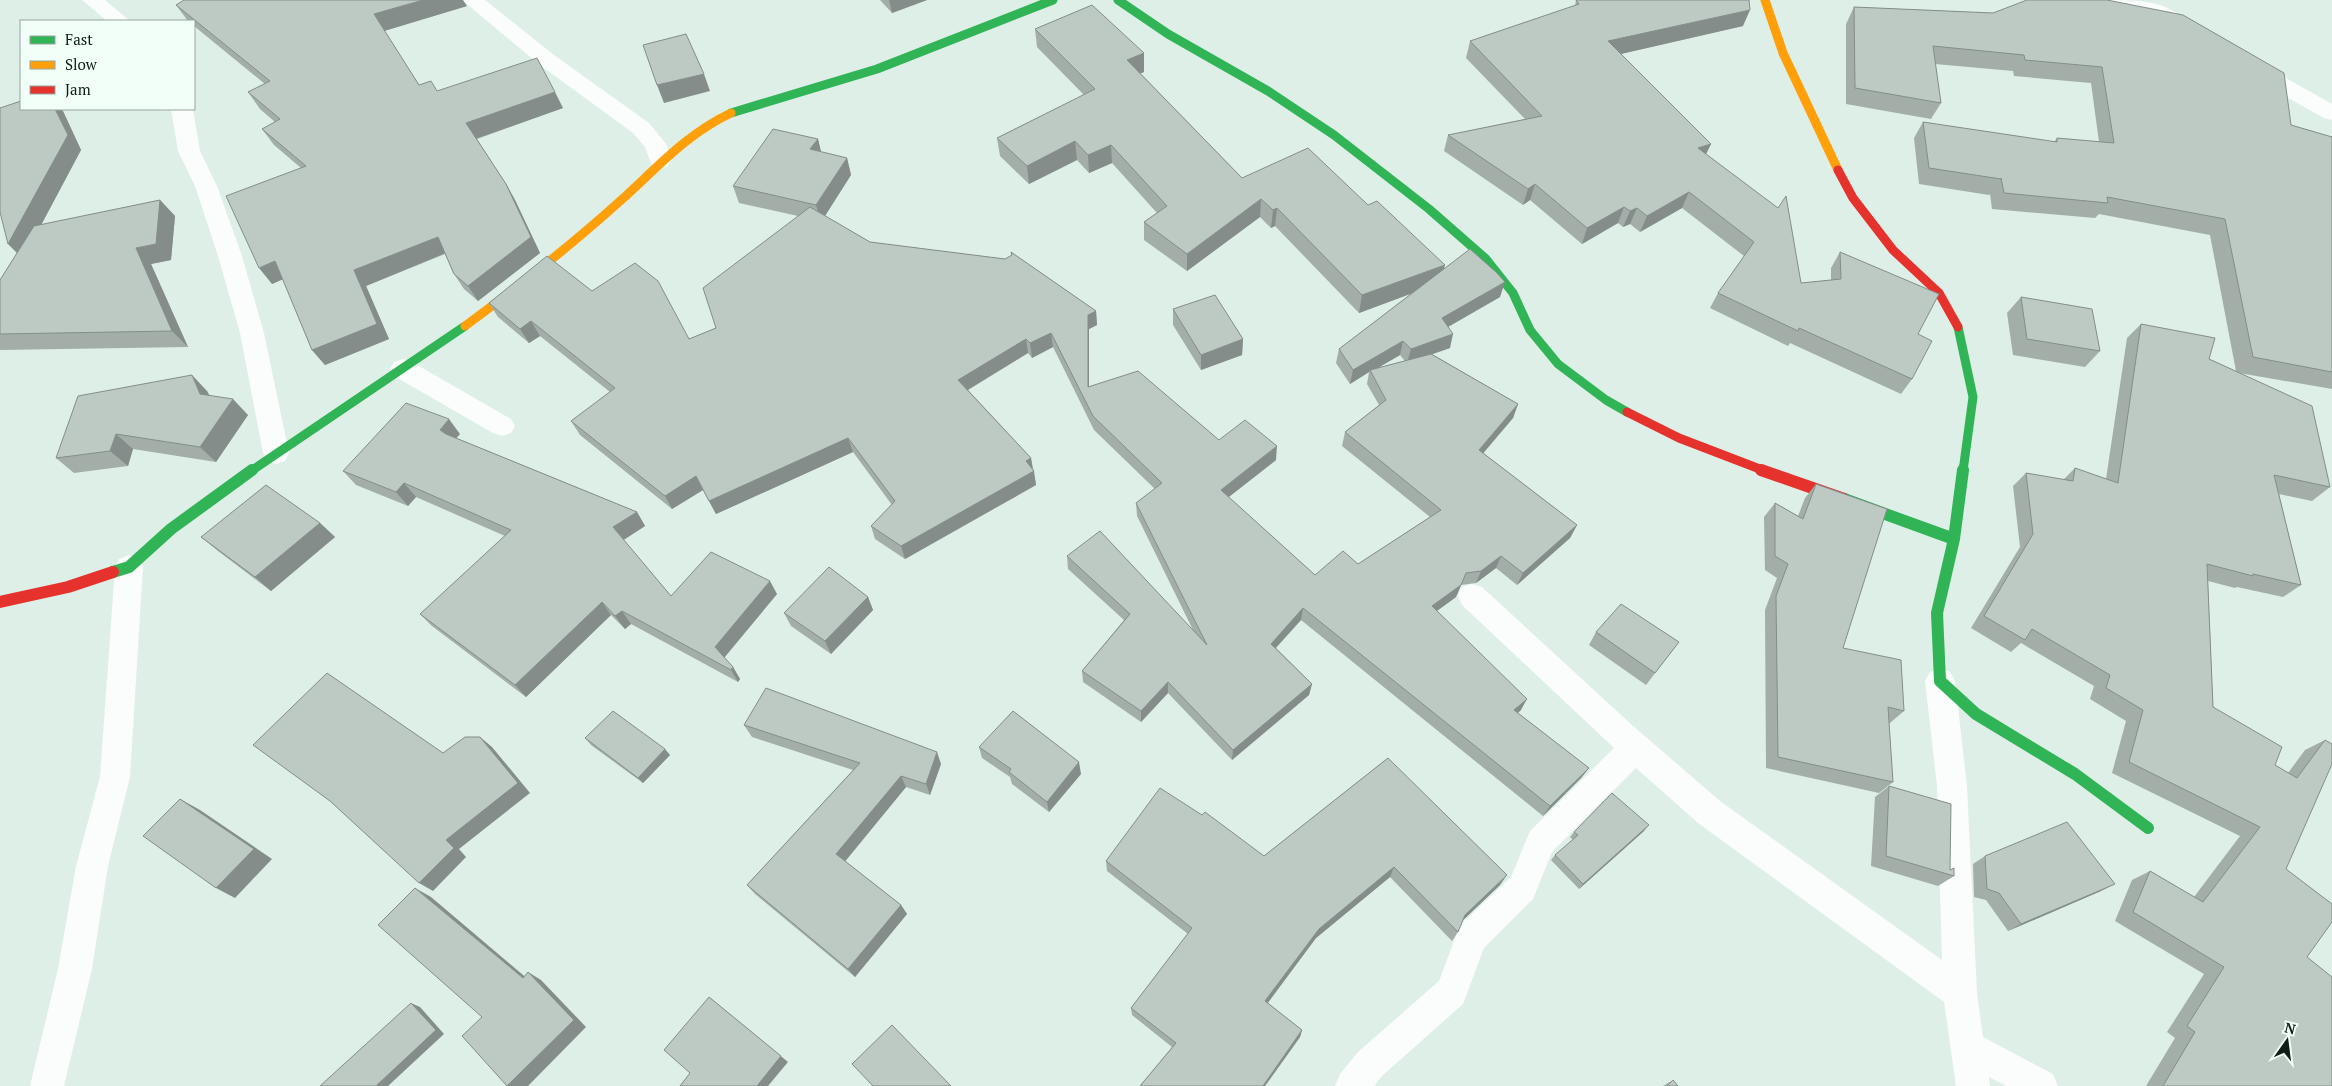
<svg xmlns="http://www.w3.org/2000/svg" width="2332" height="1086" viewBox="0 0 2332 1086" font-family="'PT Serif',serif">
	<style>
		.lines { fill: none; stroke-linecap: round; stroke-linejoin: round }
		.street { fill: #fafdfb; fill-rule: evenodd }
		.fast-far1 { stroke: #30b455; stroke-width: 9 }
		.fast { stroke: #30b455; stroke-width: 12 }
		.slow { stroke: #ff9f0a; stroke-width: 9 }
		.jam-far1 { stroke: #e5322d; stroke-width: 9 }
		.jam { stroke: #e5322d; stroke-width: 12 }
		.wall { fill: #a3aea9; fill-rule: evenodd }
		.shaded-wall { fill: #848d89 }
		.building { fill: #bdcac4; stroke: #848d89 }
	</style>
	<rect width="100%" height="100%" fill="#deefe7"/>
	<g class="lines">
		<path class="street" d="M82,0H105L130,21H107Z
			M462,0H485L554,55L649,123L667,145L671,161L668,166L660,169L652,166L645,147L633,133L540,65Z
			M2109,0C2134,0 2172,0 2187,24L2184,29C2169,33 2161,20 2147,15C2136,11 2124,8 2112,4Z
			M2253,62L2261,64L2332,104V120L2324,118L2245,74L2242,69L2245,64Z
			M171,109H193L200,151L217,186L242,256L264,333L289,453L285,461L276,464L267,461L263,453L240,333L218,256L195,186L178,151Z
			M403,359L412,362L511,419L515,426L511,433L502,436L493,433L394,376L390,369L394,362Z
			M129,555L139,559L143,567L130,777L108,866L92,969L64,1086H30L58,969L76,866L100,777L115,567L119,559Z
			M1472,584L1482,587L1632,725L1720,801L1942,960L1937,786L1925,681L1930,672L1940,668L1950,672L1955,681L1967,786L1977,993L1983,1037L2053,1074L2058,1086H2006L1989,1077L1990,1086H1956L1944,1002L1698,823L1636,768L1552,852L1533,899L1484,948L1463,1004L1382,1076L1374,1086H1335L1340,1074L1358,1052L1439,981L1460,925L1511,877L1530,831L1614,748L1462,605L1458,596L1462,587Z"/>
		<path class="fast-far1" d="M1118,0L1168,34L1268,91L1334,135L1429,209L1486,259L1513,293L1530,330L1558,364L1606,400L1627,412
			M731,113L877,69L1053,0
			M1958,327L1973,397L1963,471
			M251,471L465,326"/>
		<path class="fast" d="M1963,470L1954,539L1937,613L1940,681L1976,714L2075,774L2148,828
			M1844,499L1954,539
			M113,572L129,567L171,529L252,470"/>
		<path class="slow" d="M1765,0L1783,53L1838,170
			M465,326C518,287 570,246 619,202C655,170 686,134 731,113"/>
		<path class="jam-far1" d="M1838,170L1853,198L1893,250L1939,293L1958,327
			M1627,412L1679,438L1765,471"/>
		<path class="jam" d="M1761,470L1844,499
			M0,602L68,587L113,572"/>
	</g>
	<path class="wall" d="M880,0H927L892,13Z
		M1576,0L1743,26L1621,54L1711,144L1706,154L1801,283L1831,280V268L1840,252L1918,334L1912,379L1901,394L1790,343L1788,346L1710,308L1718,293L1744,256L1682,208L1640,232L1630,224L1623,227L1618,223L1582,244L1530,200L1523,205L1444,151L1448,135L1525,119L1466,58L1470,41L1575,6Z
		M176,5L467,6L384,31L419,85L437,91L563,108L477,139L506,184L515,200L540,253L478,301L464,289L454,274L445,254L366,286L389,339L325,365L312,350L283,279L272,284L301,168L274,145L262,129L275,122L260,109L248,92L265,84L194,26V21H188Z
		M1854,7L1993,13L2291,125L2332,137V389L2239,373L2330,487L2312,501L2279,494L2301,585L2283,597L2237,587L2235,588L2208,581L2213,707L2275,765L2288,773L2305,750L2325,740L2286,869L2307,957L2332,1086H2146L2175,1038L2167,1032L2204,974L2115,921L2132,880L2150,871L2194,897L2240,836L2112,773L2126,721L2090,699L2094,686L2021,643L2011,652L1971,628L2020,547L2013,486L2026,473L2063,480L2075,468L2106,479L2127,338L2141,324L2209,359L2236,371L2210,235L2099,214L2095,218L1992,209L1990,194L1989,195L1919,184L1914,138L1923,122L2054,142L2057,138L2099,142L2091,83L2014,76L2013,71L1935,64L1941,103L1931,119L1846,104V24Z
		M1035,29L1144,72L1140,73L1242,178L1368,205L1444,268L1500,297L1448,327L1450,348L1432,354L1518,404L1513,418L1483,453L1577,525L1570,538L1517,585L1496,568L1476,583L1461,585L1456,597L1437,611L1521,710L1518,713L1589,768L1581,778L1543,816L1301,620L1276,648L1312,684L1309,695L1232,760L1168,693L1141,722L1083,682L1082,671L1124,620L1068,569L1067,556L1193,630L1137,516L1136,503L1155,489L1094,430L1053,347L1032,358L1028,353L968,390L1031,458L1036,485L905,559L875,539L871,526L892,505L853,452L716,514L703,490L672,509L580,435L571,421L610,392L540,336L529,343L498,317L489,303L592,291L689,339L716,328L798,216L739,203L733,186L818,139L821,152L847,158L851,175L825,216L870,242L1005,259L1011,256V252L1096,311L1097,325L1089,329V387L1219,440L1276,460L1228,497L1315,575L1358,564L1430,517L1342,446L1345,432L1379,405L1367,384L1369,372L1350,384L1336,363L1339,349L1412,293L1359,313L1275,226L1271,228L1260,217L1187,271L1144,240V222L1157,213L1112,163L1089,173L1077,160L1029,184L1000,156L997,138L1084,95L1037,47ZM1400,355L1405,361L1377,368Z
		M21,109H62L81,150L41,225L160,200L175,216L171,260L151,264L188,347L0,350V280L17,253Z
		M2021,297L2100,351L2085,367L2013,355L2007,313Z
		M1173,309L1243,339L1242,355L1201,370L1173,325Z
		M207,391L210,396L248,415L216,462L133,449L128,466L74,473L56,458Z
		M460,434L456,438L637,512L645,526L623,540L671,596L777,594L724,658L733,667L740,679L738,682L631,624L625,629L611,615L526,697L432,626L420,614L505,536L416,497L408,506L356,485L343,471Z
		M1816,484L1843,648L1904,711L1890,723H1889L1893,782L1879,793L1766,768L1765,610L1777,578L1765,570L1764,517L1775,503L1798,516L1805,498Z
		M320,523L335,537L271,591L218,551L201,537Z
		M868,597L873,610L831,654L791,626L784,613Z
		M1596,632L1679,642L1646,685L1589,645Z
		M744,725L941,764L930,795L906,787L845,861L901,905L907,914L855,977L755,894L747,885L853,770L752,737Z
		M585,738L670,755L643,783L591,745Z
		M979,747L1081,774L1049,812L1012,784L1010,777L982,758Z
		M1388,758L1500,885L1463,920L1458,932L1452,941L1390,877L1316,938L1268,1003L1302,1030L1300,1037L1265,1086H1140L1172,1047L1132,1015L1131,1008L1188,934L1107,871L1106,861L1264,856Z
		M1889,786L1954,876L1938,886L1871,866L1875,797Z
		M1644,831L1579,889L1551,860L1555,855L1573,840L1570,837L1574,832Z
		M1985,856L2101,891L2008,931L1986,900L1974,897L1973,864Z
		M1673,1080L1678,1086H1663Z"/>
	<path class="shaded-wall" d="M423,0H463L467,6L384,31L374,14Z
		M889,0H927L892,13Z
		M1750,10L1743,26L1603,58L1608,41Z
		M1144,53V72L1128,79L1127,60Z
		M704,74L710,91L664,103L657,85Z
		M555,92L563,108L475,139L466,123Z
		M55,109H62L81,150L23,259L8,244Z
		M818,139L822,156L810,149Z
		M1075,141L1077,160L1029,184L1027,166Z
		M1711,144L1703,160L1698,148Z
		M1111,145L1112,163L1089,173L1088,155Z
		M847,158L851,175L821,222L816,205Z
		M506,184L515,200L540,253L478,301L468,286Z
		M1535,184L1530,200L1523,205L1528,189Z
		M1689,192L1682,208L1640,232L1647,216Z
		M1261,199L1260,217L1187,271V254Z
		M160,200L175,216L171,260L151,264L188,347L172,331L136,248Z
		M1624,207L1618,223L1582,244L1587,228Z
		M1277,208L1275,226L1271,228L1273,210Z
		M1637,208L1630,224L1623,227L1630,211Z
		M438,237L448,252L366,286L389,339L325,365L312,350L354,270Z
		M275,261L288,277L272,284L259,268Z
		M1445,265L1440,283L1359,313L1362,295Z
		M1505,282L1500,297L1439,332L1442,318Z
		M1096,311L1097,325L1089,329V401L1088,387V315Z
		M531,321L540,336L529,343L520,329Z
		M1051,333L1053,347L1032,358L1030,343Z
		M1453,334L1450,348L1407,363L1411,349Z
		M1026,339L1028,353L961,394L958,380Z
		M1243,339L1242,355L1201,370V355Z
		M1403,341L1400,355L1371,372L1370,370L1369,372L1350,384L1353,370Z
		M192,375L207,391L216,410L200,394Z
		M233,399L248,415L216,462L200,447Z
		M1518,404L1513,418L1475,463L1479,450Z
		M449,419L460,434L451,444L440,430Z
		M116,434L133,449L128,466L110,451Z
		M848,438L853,452L716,514L709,501Z
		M1277,446L1276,460L1220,504L1221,490Z
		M1031,458L1033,471L1026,461Z
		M1034,471L1036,485L905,559L901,546Z
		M696,476L703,490L672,509L665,496Z
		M404,483L416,497L408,506L396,492Z
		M637,512L645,526L622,541L613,527Z
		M320,523L335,537L271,591L255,577Z
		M1577,525L1570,538L1517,585L1523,573Z
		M1501,556L1496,568L1476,583L1481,571Z
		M1466,573L1456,597L1427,618L1432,606Z
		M770,581L777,594L723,659L715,647Z
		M868,597L873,610L831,654L825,641Z
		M602,602L611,615L526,697L515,685Z
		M1303,608L1301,620L1269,655L1271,644Z
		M622,611L631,624L625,629L615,616Z
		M733,667L740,679L738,682L731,670Z
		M1168,682V693L1141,722V711Z
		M1312,684L1309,695L1232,760L1233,750Z
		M1527,699L1521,710L1508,721L1514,710Z
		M480,737L492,747L530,793L459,849L466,857L433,891L419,883L446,840Z
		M665,749L670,755L643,783L638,778Z
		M937,752L941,764L930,795L926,784Z
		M1079,762L1081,774L1049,812L1047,802Z
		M1589,768L1581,778L1543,816L1550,806Z
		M901,776L906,787L843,864L836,854Z
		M180,799L200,810L272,859L235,898L216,888Z
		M1649,825L1644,831L1579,889L1583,884Z
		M1394,867L1390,877L1316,938L1263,1009L1265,1001L1319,929Z
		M1507,875L1500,885L1459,924L1465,915Z
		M2115,884L2101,891L2008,931L2021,924Z
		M415,888L431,897L536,986L523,978Z
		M901,905L907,914L855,977L848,969Z
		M528,972L541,980L586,1027L528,1086H507Z
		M709,997L788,1062L768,1086H757Z
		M411,1003L420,1007L444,1034L388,1086H376Z
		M1302,1030L1300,1037L1265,1086H1263Z"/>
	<path class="building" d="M184,0H423L374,14L419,85L431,81L437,91L537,58L555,92L466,123L506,184L531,237L468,286L454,274L438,237L354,270L377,324L312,350L275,261L259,268L226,196L306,166L262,129L280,119L248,92L270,81L176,5Z
		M1576,0H1749L1750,10L1608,41L1711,144L1698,148L1778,208L1786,196L1801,283L1841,279L1840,252L1939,294L1918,334L1932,341L1912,379L1799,328L1798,331L1718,293L1754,242L1689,192L1647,216L1637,208L1630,211L1624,207L1587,228L1535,184L1528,189L1448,135L1542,116L1470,41L1579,4Z
		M2027,0H2107L2183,15L2284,73L2291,125L2332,137V372L2253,357L2225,219L2107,197L2108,203L2004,193L2001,178V179L1929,168L1923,122L2057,142V138L2114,143L2102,67L2025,60L2024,55L1933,46L1941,103L1855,88L1854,7L1993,13Z
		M1092,5L1144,53L1127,60L1242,178L1308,148L1368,205L1377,201L1445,265L1362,295L1277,208L1273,210L1261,199L1187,254L1144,222L1167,206L1111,145L1088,155L1075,141L1027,166L997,138L1095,89L1035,29Z
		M686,34L704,74L657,85L643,45Z
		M21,101V109H55L68,135L8,244L0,212V108Z
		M773,129L818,139L810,149L847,158L816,205L733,186Z
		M160,200L156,244L136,248L172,331L0,334V280L34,226Z
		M810,207L870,242L1005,259L1012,255L1011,252L1096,311L1088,315V387L1138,371L1219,440L1245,420L1277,446L1221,490L1315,575L1343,551L1358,564L1441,510L1345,432L1386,400L1370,370L1431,354L1518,404L1479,450L1577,525L1523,573L1501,556L1481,571L1466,573L1461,585L1432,606L1527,699L1514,710L1589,768L1550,806L1303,608L1271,644L1312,684L1233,750L1168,682L1141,711L1082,671L1130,614L1067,556L1100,531L1207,645L1136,503L1162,483L1093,416L1051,333L1030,343L1026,339L958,380L1031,458L1026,461L1034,471L901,546L871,526L895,501L848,438L709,501L696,476L665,496L571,421L615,388L531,321L520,329L489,303L547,256L592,291L635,263L658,281L689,339L716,328L703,288Z
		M1470,249L1497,273L1505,282L1442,318L1453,334L1411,349L1403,341L1353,370L1339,349Z
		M1215,295L1243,339L1201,355L1173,309Z
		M2021,297L2092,309L2100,351L2027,339Z
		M2141,324L2215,338L2209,359L2312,406L2330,487L2274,475L2301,585L2253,574V576L2207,564L2213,707L2282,747L2275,765L2297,778L2325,740L2332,744V764L2286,869L2332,904V922L2307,957L2332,977V1086H2163L2195,1032L2187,1026L2224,967L2133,912L2150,871L2203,902L2260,827L2129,762L2143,710L2106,688L2110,675L2032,629L2025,640L1984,616L2033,534L2026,473L2073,481L2075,468L2118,483Z
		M192,375L200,394L233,399L200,447L116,434L110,451L56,458L78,396Z
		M406,403L449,419L440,430L446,434L637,512L613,527L671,596L711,552L770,581L715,647L733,667L731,670L622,611L615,616L602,602L515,685L420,614L511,530L404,483L396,492L343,471Z
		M1816,484L1887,509L1843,648L1901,660L1904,711L1888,707L1893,782L1778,757L1776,596L1788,564L1775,556V503L1803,519Z
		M266,485L320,523L255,577L201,537Z
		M829,567L868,597L825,641L784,613Z
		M1621,604L1679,642L1655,673L1596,632Z
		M327,673L443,753L465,737H480L518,783L446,840L454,848L419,883L330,801L253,745Z
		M766,688L937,752L926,784L901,776L836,854L901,905L848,969L747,885L860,763L744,725Z
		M613,711L665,749L638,778L585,738Z
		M1013,711L1079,762L1047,802L1009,772L1011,769L979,747Z
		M1388,758L1507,875L1465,915L1458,932L1394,867L1319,929L1265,1001L1302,1030L1263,1086H1140L1176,1043L1131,1008L1192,928L1106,861L1160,788L1202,815L1205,812L1264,856Z
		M1889,786L1951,804L1950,870L1954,868V876L1886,856Z
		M1612,793L1649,825L1583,884L1555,855L1578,835L1574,832Z
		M180,799L254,849L216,888L143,836Z
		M2067,822L2115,884L2021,924L1999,893L1987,889L1985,856Z
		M415,888L523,978L528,972L574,1020L507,1086L462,1036L482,1017L378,925Z
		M709,997L781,1056L757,1086H680L690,1073L664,1050Z
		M411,1003L436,1030L376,1086H320Z
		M892,1025L951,1086H873L852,1064Z
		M1673,1080L1678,1086H1667Z"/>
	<rect x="20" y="20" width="175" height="90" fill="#f2fef8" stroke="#98a49e"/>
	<rect x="30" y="36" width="25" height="8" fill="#30b455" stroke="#98a49e"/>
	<text x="65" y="45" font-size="15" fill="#101c16">Fast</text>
	<rect x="30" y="61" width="25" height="8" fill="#ff9f0a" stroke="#98a49e"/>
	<text x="65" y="70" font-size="15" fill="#101c16">Slow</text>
	<rect x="30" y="86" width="25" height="8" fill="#e5322d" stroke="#98a49e"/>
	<text x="65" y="95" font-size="15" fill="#101c16">Jam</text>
	<g transform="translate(2287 1041) rotate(14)" stroke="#f2fef8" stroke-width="4" paint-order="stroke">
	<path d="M0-4L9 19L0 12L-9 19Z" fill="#101c16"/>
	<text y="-8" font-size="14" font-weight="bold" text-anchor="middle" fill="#101c16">N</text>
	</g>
</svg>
